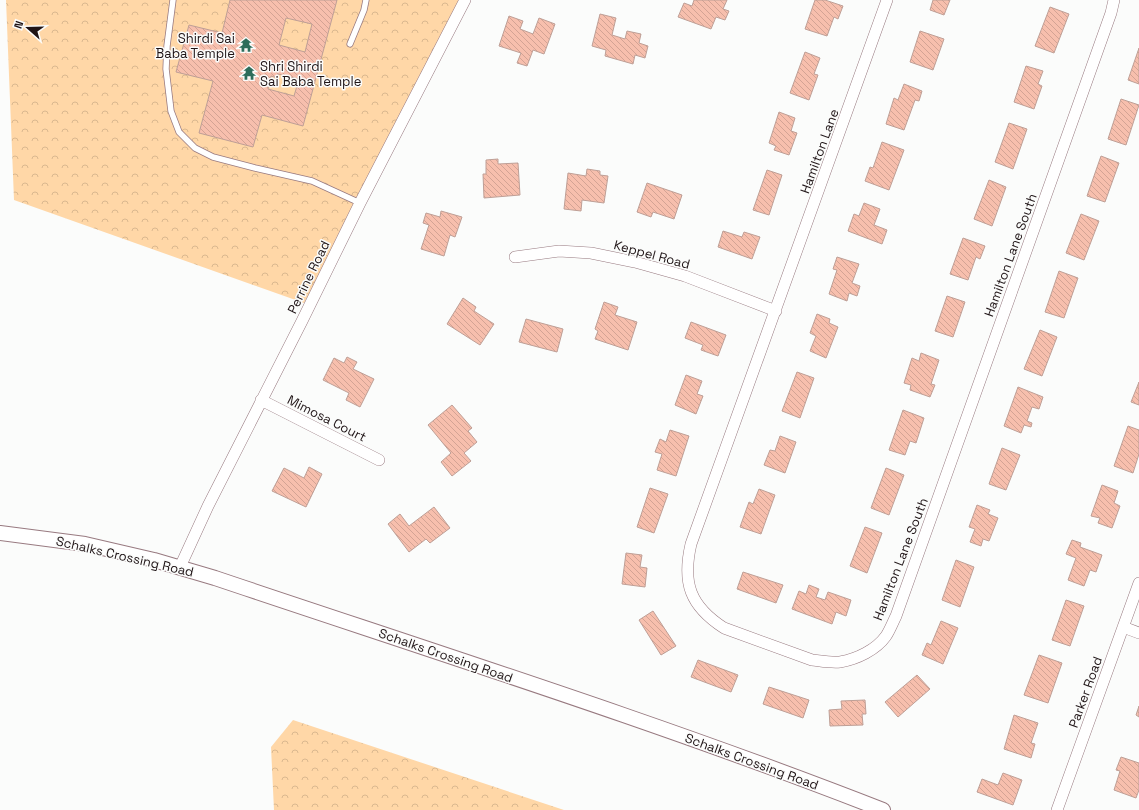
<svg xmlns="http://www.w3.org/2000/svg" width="1139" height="810" viewBox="0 0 1139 810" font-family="'Space Grotesk',sans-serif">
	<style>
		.forest { fill: url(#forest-crowns) }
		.building { fill: url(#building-back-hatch); stroke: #be9f96; fill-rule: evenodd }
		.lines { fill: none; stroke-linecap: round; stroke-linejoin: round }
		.service-casing { stroke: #987a80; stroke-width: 7 }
		.minor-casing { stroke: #987a80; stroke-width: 12 }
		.tertiary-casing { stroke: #987a80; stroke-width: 16 }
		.service { stroke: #fff; stroke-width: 5.5 }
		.minor { stroke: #fff; stroke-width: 11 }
		.tertiary { stroke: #fff; stroke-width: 14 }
		.labels { text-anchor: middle; stroke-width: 3; stroke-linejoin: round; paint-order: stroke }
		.poi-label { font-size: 13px; fill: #1f1416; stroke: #fbfcfb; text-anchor: end }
		.street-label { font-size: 13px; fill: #1f1416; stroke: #fbfcfb }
	</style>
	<defs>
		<pattern id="forest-crowns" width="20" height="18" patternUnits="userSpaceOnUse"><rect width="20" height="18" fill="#ffd7a7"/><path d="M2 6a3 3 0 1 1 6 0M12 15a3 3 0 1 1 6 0" fill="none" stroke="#dab88f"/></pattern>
		<pattern id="building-back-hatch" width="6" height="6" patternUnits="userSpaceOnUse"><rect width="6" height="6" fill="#f7bfad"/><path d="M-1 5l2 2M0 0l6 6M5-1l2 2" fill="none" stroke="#d3a394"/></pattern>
	</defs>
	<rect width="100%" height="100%" fill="#fbfcfb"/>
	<path class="forest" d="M6,0H464L360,203L304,303L14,200Z
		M293,720L564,810H274L271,747Z"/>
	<path class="building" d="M230,0H337L303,126L262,115L253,147L199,133L213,81L176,72L189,25L222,33ZM286,18L312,24L305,52L279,45ZM278,74L299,79L294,96L268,89L271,76L277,78Z
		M694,0H727L723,9L729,11L725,20L716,17L711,29L678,17L684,3L692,6Z
		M815,0H825L843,6L838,19L834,17L827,36L805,29Z
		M933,0H950L944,15L930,10Z
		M1050,7L1069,14L1054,53L1035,46Z
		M600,14L616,18L612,35L625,39L627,31L641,34L639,43L648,46L645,58L635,55L633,64L605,56L606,50L592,46Z
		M509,16L523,21L520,29L533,34L539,18L555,24L544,54L533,50L527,66L517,63L521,53L499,46Z
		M920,31L944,39L933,70L910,62Z
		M1139,48V84L1128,80Z
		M805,52L820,58L814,74L818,75L809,100L790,93Z
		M1026,66L1043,71L1038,84L1042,86L1034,109L1014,102Z
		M904,84L922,91L919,101L915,100L904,130L886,124L894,98L898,100Z
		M1121,99L1139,105L1126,145L1108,139Z
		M779,112L795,118L791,131L797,133L789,155L774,150L776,146L769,143Z
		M1009,123L1027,129L1013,169L995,162Z
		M882,142L904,150L889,190L865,181L870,167L873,168Z
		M1101,156L1119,163L1105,202L1087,196Z
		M498,159V164L518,163L520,195L484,198L483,174H486V160Z
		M587,169L600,171V175L608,176L604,203L582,200L581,211L564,209L568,173L586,176Z
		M767,170L782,175L769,215L753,210Z
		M989,180L1006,187L992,226L974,219Z
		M647,183L682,195L674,219L653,212L651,217L637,212Z
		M864,203L880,209L874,225L887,230L882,244L848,231L854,214L859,216Z
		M441,211L462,217L455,237L450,235L444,256L421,249L429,225L423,223L426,213L440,217Z
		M1081,214L1099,221L1084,260L1066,253Z
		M723,231L742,237L744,232L760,237L752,259L718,247Z
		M963,238L985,246L980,259L976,257L968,280L950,274Z
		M837,257L859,264L852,283L860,286L857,296L849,293L847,301L829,294L837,270L833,269Z
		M1059,271L1078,278L1064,318L1045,312Z
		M947,296L965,302L953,337L935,331Z
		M463,298L476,307L474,311L494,324L480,345L447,324Z
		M604,302L618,307L615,315L637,322L628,350L595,339L598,331L595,329Z
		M817,314L830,319L829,323L838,327L826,358L810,351L816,336L810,333Z
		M526,319L563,329L557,352L519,342Z
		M691,322L726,335L718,356L701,350L703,345L685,338Z
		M1040,330L1057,337L1042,376L1024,369Z
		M921,353L939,360L931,384L935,385L930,397L910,390L911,385L904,383L912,358L919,361Z
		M347,357L357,362L353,369L374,379L360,407L346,400L349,393L323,380L334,358L344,363Z
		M797,372L814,378L800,418L782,411Z
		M686,375L702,381L697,394L703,396L696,414L675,405Z
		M1139,382V405L1131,402Z
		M1018,387L1043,397L1039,409L1032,407L1027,421L1032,423L1031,427L1024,425L1021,433L1004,426Z
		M452,405L472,428L468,431L477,442L464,453L471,461L452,476L441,462L451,453L428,425Z
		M903,410L924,418L916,443L910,441L905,455L889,450Z
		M1128,426L1139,430V454L1133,473L1114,466Z
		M670,430L689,436L676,476L657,470L662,454L655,452L660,439L666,442Z
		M780,436L796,442L785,473L764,465L770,450L775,451Z
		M1002,448L1020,455L1006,490L989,484Z
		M309,467L322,474L306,507L272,491L284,468L304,478Z
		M886,468L904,475L889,515L871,508Z
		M1102,485L1118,491L1114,503L1120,506L1112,528L1098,523L1100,518L1091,516Z
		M650,488L668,494L654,533L637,527Z
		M759,489L775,495L761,534L740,527L749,502L753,504Z
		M977,505L990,510L988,514L998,518L989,541L983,539L981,546L970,542L975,529L969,527Z
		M434,507L450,528L430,543L426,539L409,552L388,524L400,514L409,526Z
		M865,527L882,533L867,573L850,566Z
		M1072,540L1081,543L1080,547L1102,555L1096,572L1090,570L1084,586L1068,580L1076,558L1066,554Z
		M626,553L642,555L640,567L647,568L645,587L622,584Z
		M956,560L974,567L960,607L942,600Z
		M743,572L783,585L776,603L737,589Z
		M809,585L819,589L816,597L825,600L828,592L851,600L846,616L836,612L832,624L792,609L799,591L806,594Z
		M1066,600L1084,606L1070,646L1052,640Z
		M653,611L676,646L661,655L639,620Z
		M941,621L958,628L943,664L922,655L927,643L931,645Z
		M1039,655L1062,663L1048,703L1024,695Z
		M698,660L738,675L731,692L691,677Z
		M917,675L930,689L898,717L885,702Z
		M769,687L809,700L803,718L763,704Z
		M865,700L866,714H862L863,725L830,726L829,710L842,709L841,701Z
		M1139,706V717L1136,715Z
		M1014,715L1038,723L1031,743L1035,744L1031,758L1004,749Z
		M1121,757L1139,763V790L1136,798L1114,790L1120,771L1116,770Z
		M1003,773L1022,780L1013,805L977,792L982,779L998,785Z"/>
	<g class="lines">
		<defs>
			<path id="service" d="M173,0L167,46L166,69L171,111L179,132L195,148L213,157L255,168L312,181L360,203
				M350,44L364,10L366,0"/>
			<path id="minor" d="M887,0L691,544C682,583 690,606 724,628L812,660C821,661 831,663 840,662C857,659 876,650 886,636C890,630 893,622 896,616L1111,13L1114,0
				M515,257L559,251L591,253L635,262L685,276L776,311
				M261,400L379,460
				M180,567L208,506L302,321L360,203L465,0
				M1123,627L1139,633
				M1057,810L1139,583"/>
			<path id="tertiary" d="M0,533L85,544L154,560L215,578C438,653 663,724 883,810"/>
		</defs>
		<use href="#service" class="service-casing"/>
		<use href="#minor" class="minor-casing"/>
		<use href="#tertiary" class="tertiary-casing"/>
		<use href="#service" class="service"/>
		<use href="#minor" class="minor"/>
		<use href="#tertiary" class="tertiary"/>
	</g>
	<defs>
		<symbol id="temple-bare" viewBox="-9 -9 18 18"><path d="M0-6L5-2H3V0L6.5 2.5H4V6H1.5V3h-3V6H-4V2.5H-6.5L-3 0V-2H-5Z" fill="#2d6d5b" stroke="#fbfcfb" stroke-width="2.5" paint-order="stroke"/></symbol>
	</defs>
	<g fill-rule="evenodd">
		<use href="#temple-bare" x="236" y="35" width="20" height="20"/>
		<use href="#temple-bare" x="239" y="63" width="20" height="20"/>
	</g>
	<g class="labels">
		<g class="poi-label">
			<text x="235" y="43">Shirdi Sai<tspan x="235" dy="15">Baba Temple</tspan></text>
			<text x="260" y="71" text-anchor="start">Shri Shirdi<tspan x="260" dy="15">Sai Baba Temple</tspan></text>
		</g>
		<g class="street-label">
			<text transform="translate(819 151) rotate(-70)" y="5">Hamilton Lane</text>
			<text transform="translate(652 254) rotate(15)" y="5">Keppel Road</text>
			<text transform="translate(1010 255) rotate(-70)" y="5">Hamilton Lane South</text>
			<text transform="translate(308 277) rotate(-64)" y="5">Perrine Road</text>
			<text transform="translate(327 418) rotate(27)" y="5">Mimosa Court</text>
			<text transform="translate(125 556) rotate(13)" y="5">Schalks Crossing Road</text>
			<text transform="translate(900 559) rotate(-69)" y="5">Hamilton Lane South</text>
			<text transform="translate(446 655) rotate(19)" y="5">Schalks Crossing Road</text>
			<text transform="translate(1085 692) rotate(-70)" y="5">Parker Road</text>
			<text transform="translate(752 761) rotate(20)" y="5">Schalks Crossing Road</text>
		</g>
	</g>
	<g transform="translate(28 28) rotate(290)" stroke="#fbfcfb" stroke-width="3" paint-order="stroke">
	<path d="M0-3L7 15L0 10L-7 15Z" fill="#1f1416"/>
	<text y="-6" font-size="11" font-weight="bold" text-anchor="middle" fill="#1f1416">N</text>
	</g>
</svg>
